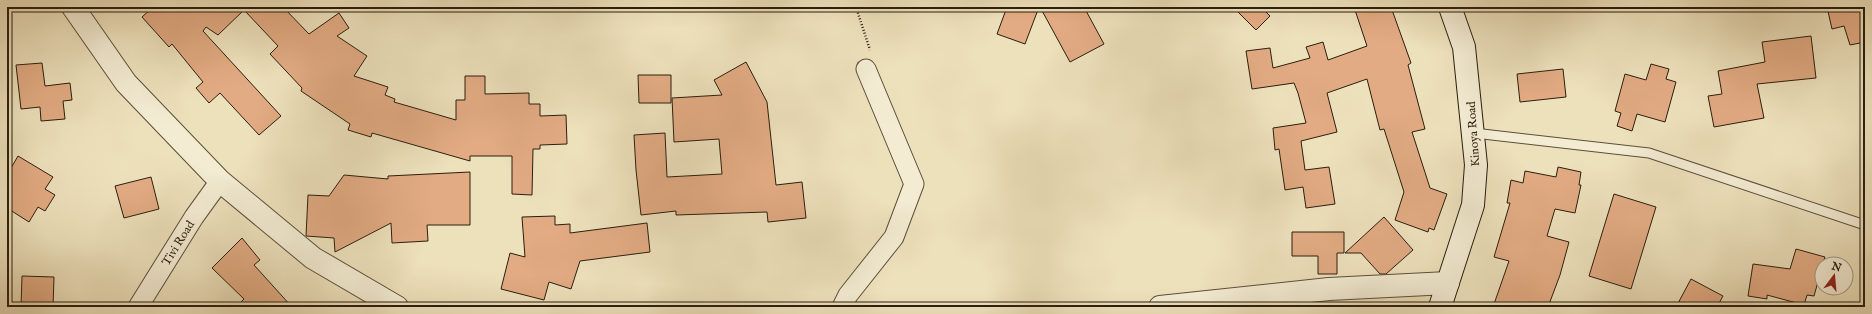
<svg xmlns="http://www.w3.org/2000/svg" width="1872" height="314" viewBox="0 0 1872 314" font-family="'IM FELL English',serif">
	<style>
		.building { fill: #e2ab83; stroke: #2b1e0e }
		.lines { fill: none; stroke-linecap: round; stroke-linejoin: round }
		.service-casing { stroke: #5c4f3a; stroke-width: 11 }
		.minor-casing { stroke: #5c4f3a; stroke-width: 21 }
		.tertiary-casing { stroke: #5c4f3a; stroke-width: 24 }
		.secondary-casing { stroke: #2b1e0e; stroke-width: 24 }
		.path { stroke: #2b1e0e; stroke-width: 2.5; stroke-dasharray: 1 2; stroke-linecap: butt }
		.service { stroke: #f3ecd3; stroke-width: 9 }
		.minor { stroke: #f3ecd3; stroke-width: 19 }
		.tertiary { stroke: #f3ecd3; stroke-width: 22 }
		.secondary { stroke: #f3ecd3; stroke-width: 22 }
		.labels { text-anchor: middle; stroke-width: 3; stroke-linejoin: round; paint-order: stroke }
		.street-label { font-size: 12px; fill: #2b1e0e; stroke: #f3ecd3 }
	</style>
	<rect width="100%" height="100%" fill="#ede1bc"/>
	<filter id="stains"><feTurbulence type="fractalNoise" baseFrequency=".005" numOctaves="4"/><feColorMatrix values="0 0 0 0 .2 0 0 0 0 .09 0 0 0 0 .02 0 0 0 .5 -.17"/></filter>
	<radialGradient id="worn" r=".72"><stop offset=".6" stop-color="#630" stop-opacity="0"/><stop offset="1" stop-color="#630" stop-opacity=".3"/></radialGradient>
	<path class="building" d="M153,7H283L309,34L339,13L349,28L337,36L367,56L354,76L388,87L385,95L395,99L394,102L456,120V100H465V76H485V94L529,93V104H540V116L566,115L567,144L540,145V149H533L532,195L512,194V156H470V161L372,133L371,137L348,130L350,124L301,91L302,88L270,54L278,46L244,10L218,35L206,27L203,31L281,116L259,135L220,93L209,103L196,88L203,82L172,44L169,47L142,17Z
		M1007,7H1039L1025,44L997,34Z
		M1040,7H1084L1104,44L1070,62Z
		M1233,7H1261L1270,16L1256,30Z
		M1354,7H1391L1411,63L1408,65L1425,129L1412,132L1430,188L1447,194L1434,230L1429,228L1428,232L1395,220L1404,192L1384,129L1380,130L1367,79L1327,93L1337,132L1301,141L1305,170L1329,167L1335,204L1306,208L1303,187L1285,190L1279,149L1275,150L1273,128L1306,123L1298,93L1294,83L1252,89L1246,51L1270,48L1273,68L1310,58L1306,47L1323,42L1328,60L1367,46Z
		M1827,7H1865V42L1850,45L1844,26L1832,29Z
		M1811,36L1816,78L1757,84L1764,118L1714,127L1708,96L1722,94L1718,71L1765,62L1762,42Z
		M746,62L767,102L776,185L802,182L806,218L768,222L767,212L676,215V211L641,215L636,170L634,135L665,133L667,177L722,174L719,139L674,142L672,98L722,95L714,80Z
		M42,63L45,86L70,83L72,100L63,101L65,119L41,121L40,107L21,109L16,65Z
		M1651,64L1669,69L1666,79L1676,82L1665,122L1637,114L1632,131L1617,126L1621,113L1615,111L1625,74L1646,80Z
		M1563,69L1566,97L1520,102L1517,74Z
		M638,75H671V103H639Z
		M18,156L53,177L45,189L55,195L45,211L38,207L29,222L7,208V175Z
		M1558,167L1581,172L1579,185H1581L1575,213L1555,209L1547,236L1569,242L1560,275L1548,307H1493L1509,261L1494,257L1510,203H1507L1511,180L1523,183L1525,171L1556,177Z
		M470,172V225H427L428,241L392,243L391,223L335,252L334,238L306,236L308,195L329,196L344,175L388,179V176Z
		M151,177L159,209L124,218L115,186Z
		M1614,194L1656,207L1631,289L1589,276Z
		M555,216V225L570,224V233L647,223L650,252L580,261L571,289L549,282L544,300L501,289L510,253L525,257L522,217Z
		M1384,217L1413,250L1386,274H1380L1361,253H1345Z
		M1292,232H1344V253H1337V274H1318V256H1292Z
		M242,238L260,260L254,265L292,307H236L244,299L212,268Z
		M1796,249L1825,257L1814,296L1807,295L1804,305L1767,295V299L1748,296L1753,264L1790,269Z
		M22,276L54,277L53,307H21Z
		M1691,279L1723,296L1717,307H1676Z"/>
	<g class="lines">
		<defs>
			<path id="service" d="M1474,133L1649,153L1865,225"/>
			<path id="minor" d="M138,307L194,217L220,181
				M842,307L848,295L894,237L914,184L866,69"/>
			<path id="tertiary" d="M73,7L126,83L220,181L313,258L397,307
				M1160,307L1329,289L1448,283"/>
			<path id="secondary" d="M1440,307L1473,205L1476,165L1464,47L1450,7"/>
		</defs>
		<use href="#service" class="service-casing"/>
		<use href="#minor" class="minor-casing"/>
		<use href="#tertiary" class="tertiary-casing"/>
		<use href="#secondary" class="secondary-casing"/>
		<path class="path" d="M856,7L870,50"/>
		<use href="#service" class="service"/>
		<use href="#minor" class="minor"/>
		<use href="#tertiary" class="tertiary"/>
		<use href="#secondary" class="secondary"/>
	</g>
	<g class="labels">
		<g class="street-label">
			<text transform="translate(1473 134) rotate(-94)" y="4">Kinoya Road</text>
			<text transform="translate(178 243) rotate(-58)" y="4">Tivi Road</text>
		</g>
	</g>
	<rect width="1872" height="314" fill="none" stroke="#ede1bc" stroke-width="24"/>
	<rect x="8" y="8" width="1856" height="298" fill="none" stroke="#2b1e0e" stroke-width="2"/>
	<rect x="12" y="12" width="1848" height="290" fill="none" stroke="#2b1e0e"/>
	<g transform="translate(1834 276) rotate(16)"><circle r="19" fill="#f3ecd3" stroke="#a39a84"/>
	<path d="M0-3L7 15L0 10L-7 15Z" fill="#8f2418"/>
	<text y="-6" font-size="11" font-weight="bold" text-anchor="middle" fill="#2b1e0e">N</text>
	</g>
	<rect width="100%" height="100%" filter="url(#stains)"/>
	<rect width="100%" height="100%" fill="url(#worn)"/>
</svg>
